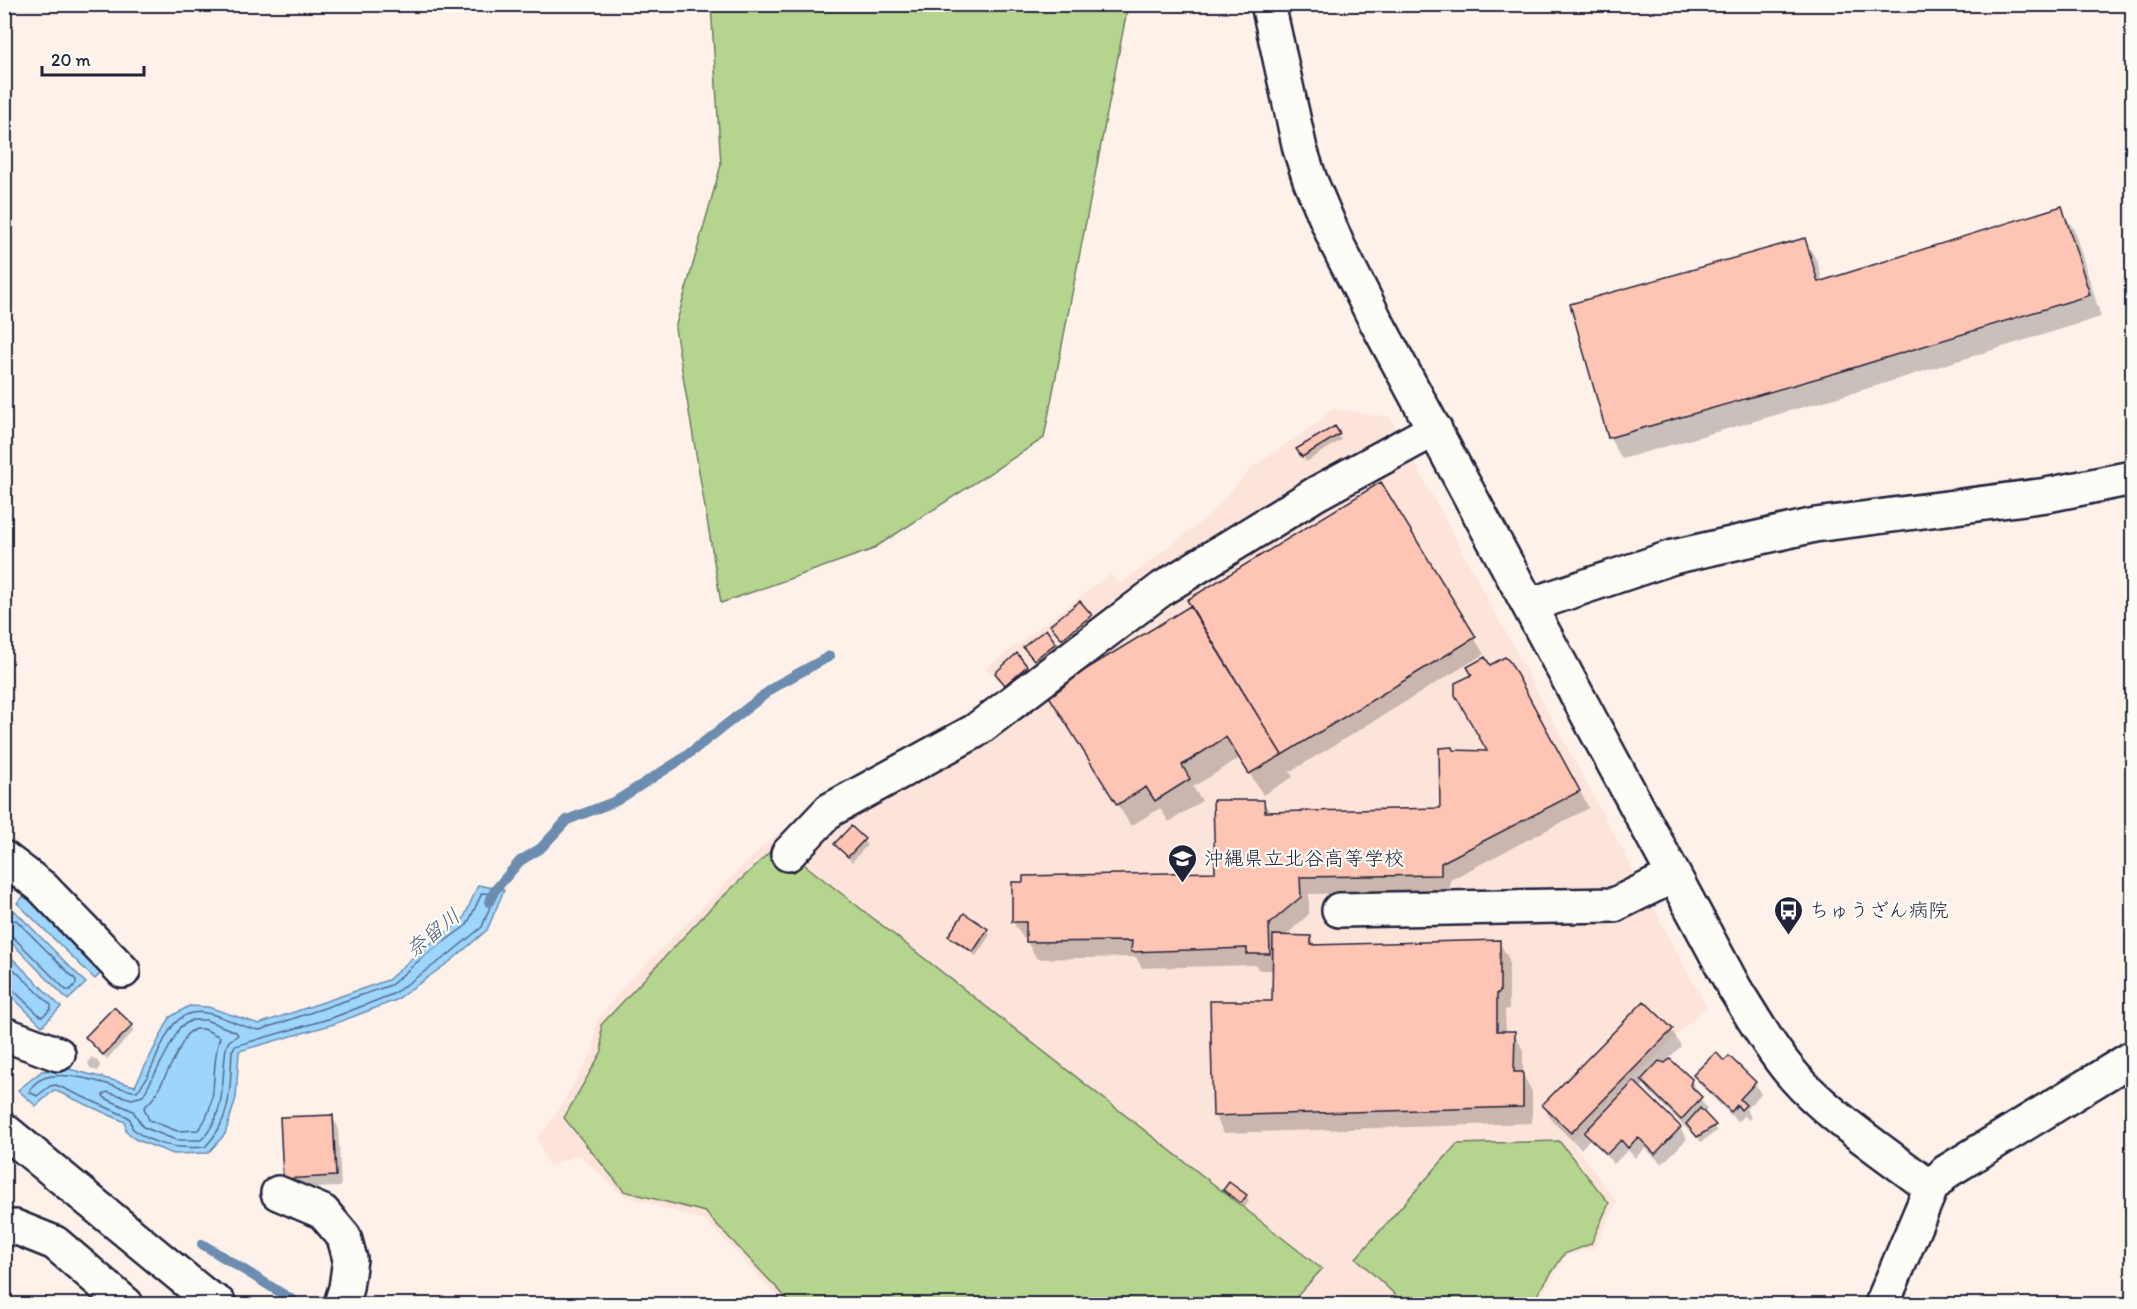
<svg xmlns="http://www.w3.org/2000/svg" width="2137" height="1309" viewBox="0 0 2137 1309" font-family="Itim,'Klee One',sans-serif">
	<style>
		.built { fill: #fde4da }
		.green { fill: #b5d48d; stroke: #6c7b64; stroke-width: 1.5 }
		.water { fill: #9dd5fd; stroke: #6c8daf; stroke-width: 1.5 }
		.shadow { fill: #0003 }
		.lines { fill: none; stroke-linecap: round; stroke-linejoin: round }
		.shore { stroke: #536a89; stroke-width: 1.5 }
		.stream { stroke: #6c8daf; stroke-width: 10 }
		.building { fill: #fec4b4; stroke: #22223b; stroke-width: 1.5 }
		.minor-casing { stroke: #22223b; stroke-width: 38 }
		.minor { stroke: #fdfcf7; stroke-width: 33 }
		.labels { text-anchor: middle; stroke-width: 4.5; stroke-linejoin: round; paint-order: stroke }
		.poi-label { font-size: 20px; fill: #22223b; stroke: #fdfcf7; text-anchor: start }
		.water-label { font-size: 21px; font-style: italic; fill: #475875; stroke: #fdfcf7 }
	</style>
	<rect width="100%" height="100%" fill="#fdf1ea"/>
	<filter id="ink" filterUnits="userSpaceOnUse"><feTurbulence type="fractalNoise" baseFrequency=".0167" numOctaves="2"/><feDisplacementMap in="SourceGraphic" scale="12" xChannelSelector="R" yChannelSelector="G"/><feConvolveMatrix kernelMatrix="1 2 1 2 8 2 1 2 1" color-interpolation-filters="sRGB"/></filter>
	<g filter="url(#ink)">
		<path class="built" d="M1333,409L1390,417L1706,1006L1572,1141L1617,1202L1594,1248L1566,1256L1536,1304H785L706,1221L624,1196L579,1155L549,1166L537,1138L556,1114L594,1049L596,1023L620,990L767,842L822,803L959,724L1007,689L986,668L1110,574L1120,584L1205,519L1254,466L1313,426Z"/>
		<path class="green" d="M711,5H1128L1044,438L871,550L721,603L675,328L721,165Z
			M778,844L1322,1269L1290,1304H1265L1251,1301L1199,1304H792L705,1212L624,1191L564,1118L602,1051L601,1025L708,911Z
			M1559,1141L1609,1203L1591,1244L1564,1254L1531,1304H1405L1356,1258L1457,1144Z"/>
		<path class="water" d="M478,885L504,890L487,930L452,960L396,1000L334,1024L239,1051L236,1098L225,1134L208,1153L173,1154L135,1139L126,1131L125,1122L54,1090L36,1106L18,1090L42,1071L69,1069L135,1086L170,1017L189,1006L208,1007L259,1024L388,980L419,952L463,920Z
			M29,891L107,967L95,979L17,903Z
			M14,910L86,983L68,1000L5,936V919Z
			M5,951L61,1007L42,1026L5,990Z"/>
		<path class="shadow" d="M2061,208L2074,230L2101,317L1856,392L1622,459L1609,437L1804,239L1817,261L1823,282Z
			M1334,428L1341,440L1306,462L1299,449Z
			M1090,616L1093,621L1066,643L1055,630Z
			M1198,617L1474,638L1484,654L1290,772L1293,777L1263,795L1240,758L1193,787L1202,801L1169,822L1160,808L1131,826L1062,715Z
			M1055,644L1058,649L1038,664L1028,652Z
			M1016,656L1029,672L1009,689L999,678Z
			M1489,667L1519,681L1589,808L1450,880V891L1309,894V914L1284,937H1310L1316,946L1499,942L1509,959V1009L1505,1010L1506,1033H1514L1523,1050V1075L1532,1091V1123L1224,1133L1215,1116L1211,1003H1274V970H1259L1255,965L1142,968L1136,957L1037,959L1027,942V938H1023L1013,922L1216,874L1263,801L1271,814L1442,809L1453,752H1490Z
			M851,828L867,845L852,862L836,845Z
			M987,930L990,935L976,956L953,941L950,936Z
			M132,1026L134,1031L107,1059L87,1037Z
			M1672,1030L1681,1046L1668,1059L1691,1080L1697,1091V1094L1707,1109L1703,1114L1717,1131L1701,1142L1690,1128L1688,1130L1649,1091L1645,1083L1640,1089L1680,1128L1687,1139L1662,1164L1645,1148L1635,1158L1628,1150L1614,1164L1590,1139L1581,1149L1553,1122L1543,1105Z
			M91,1057L97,1060L100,1065L98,1071L91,1069L88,1064Z
			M1729,1058L1755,1083L1761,1094L1746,1109L1751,1117L1748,1120L1744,1115L1738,1122L1701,1086L1695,1075L1724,1063Z
			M332,1116L338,1127L341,1187L291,1189L284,1178Z
			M1229,1184L1246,1196L1249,1201L1245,1207L1228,1195L1225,1190Z"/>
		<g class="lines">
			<path class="shore" d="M482,893L492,894L494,897L482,927L448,955L393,994L332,1018L235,1046L232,1051C230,1087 232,1120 205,1147C180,1149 152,1146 132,1128L131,1121L128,1117L56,1085L50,1086L37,1096L29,1092C43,1059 107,1085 132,1091H137C161,1067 162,1005 206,1013C225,1016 241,1028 260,1030L391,985L423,957L467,925Z
				M4,923L16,920L76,980V984L70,990H66L11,935L4,933
				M4,960L51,1005V1009L43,1016H40L11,988L4,986
				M192,1020H206L236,1032L238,1035L229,1041L226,1048C221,1079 227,1115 201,1140H176L143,1127L133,1111L105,1098L103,1095L107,1092L132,1099L143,1096L180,1027Z
				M195,1029H204L220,1037C209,1067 221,1104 198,1130L177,1131L149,1120L144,1108L155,1096L187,1034Z"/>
			<path class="stream" d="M489,902L495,890L520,861L541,848L567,820L616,801L682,759L777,685L830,656
				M202,1244L299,1304"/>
		</g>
		<path class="building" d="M2062,206L2090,295L1843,371L1608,438L1570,304L1805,238L1818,282Z
			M1335,426L1340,434L1302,457L1296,449Z
			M1381,482L1476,637L1282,755L1187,600Z
			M1080,601L1092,615L1062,639L1050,625Z
			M1190,606L1282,755L1249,774L1226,737L1182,765L1190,779L1155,801L1146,787L1117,805L1047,693Z
			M1046,629L1056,643L1034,660L1023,647Z
			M1017,653L1027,666L1005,685L995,673Z
			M1485,657L1490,665L1505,657L1510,662L1580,791L1441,863V875L1300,877L1301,897L1269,924L1270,954H1247V948L1131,952L1132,941L1026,942V922H1012V882H1023V876L1215,872L1213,800H1264L1265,812L1440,808L1439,748L1452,747L1453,750L1487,751L1455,695V683L1472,675L1467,667Z
			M851,826L865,839L848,857L834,844Z
			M964,913L988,929L973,952L948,936Z
			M1273,935L1311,936V945L1500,940V992L1497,993V1031H1515L1514,1072H1523V1107L1213,1116L1210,1001H1272Z
			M1644,1001L1673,1029L1571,1133L1542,1105Z
			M114,1007L133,1025L103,1055L85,1037Z
			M1716,1052L1724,1061L1729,1056L1756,1082L1740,1099L1746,1105L1741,1110L1737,1105L1731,1112L1693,1075Z
			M1670,1059L1692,1079L1690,1085L1702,1097L1681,1120L1641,1080L1659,1061L1665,1063Z
			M1634,1081L1681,1127L1655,1154L1638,1137L1628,1148L1621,1140L1607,1154L1584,1133Z
			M1700,1108L1716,1125L1697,1137L1686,1124Z
			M333,1115L336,1176L283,1179L280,1117Z
			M1229,1182L1247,1195L1241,1203L1223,1190Z"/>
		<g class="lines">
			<defs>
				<path id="minor" d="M1268,4L1300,149L1310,180L1337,244L1377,323L1735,989C1756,1022 1776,1059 1804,1087C1842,1125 1888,1155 1931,1188
					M1530,605L1673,557L1815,525L2047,495L2132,478
					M788,854L830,810L975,731L1163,588L1317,493L1435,429
					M4,858L42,887L123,971
					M1339,910L1614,905L1673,876
					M4,1034L58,1054
					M4,1130L204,1295L219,1304
					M278,1193L323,1212L344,1237L350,1259L346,1288L341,1304
					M4,1229L15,1227L55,1243L126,1304
					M1882,1304L1931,1188L1946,1172L2132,1058"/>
			</defs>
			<use href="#minor" class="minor-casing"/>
			<use href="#minor" class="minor"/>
		</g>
	</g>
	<defs>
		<symbol id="school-pin" viewBox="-11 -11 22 30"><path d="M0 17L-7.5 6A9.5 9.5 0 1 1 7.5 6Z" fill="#22223b" stroke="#fdfcf7"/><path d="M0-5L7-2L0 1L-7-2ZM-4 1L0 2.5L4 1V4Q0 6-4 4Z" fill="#fff"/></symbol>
		<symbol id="bus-pin" viewBox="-11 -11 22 30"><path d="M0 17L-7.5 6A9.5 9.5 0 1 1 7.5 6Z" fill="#22223b" stroke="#fdfcf7"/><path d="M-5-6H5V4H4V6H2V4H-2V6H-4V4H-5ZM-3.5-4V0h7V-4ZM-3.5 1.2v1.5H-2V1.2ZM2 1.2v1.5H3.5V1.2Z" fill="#fff"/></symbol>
	</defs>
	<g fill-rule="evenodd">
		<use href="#school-pin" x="1166" y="842" width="33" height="45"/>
		<use href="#bus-pin" x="1772" y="894" width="33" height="45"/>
	</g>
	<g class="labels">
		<g class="poi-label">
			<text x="1204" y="865">沖縄県立北谷高等学校</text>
			<text x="1809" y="917">ちゅうざん病院</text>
		</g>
		<g class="water-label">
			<text transform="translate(433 933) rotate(-39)" y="7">奈留川</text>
		</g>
	</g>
	<rect width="2137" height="1309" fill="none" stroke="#fdfcf7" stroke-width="24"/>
	<rect x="12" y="12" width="2113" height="1285" fill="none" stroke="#22223b" stroke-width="2" filter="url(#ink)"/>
	<path d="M42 66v9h102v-9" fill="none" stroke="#22223b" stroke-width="3"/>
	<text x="51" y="66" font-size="18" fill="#22223b" stroke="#fdfcf7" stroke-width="4.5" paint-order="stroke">20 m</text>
</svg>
